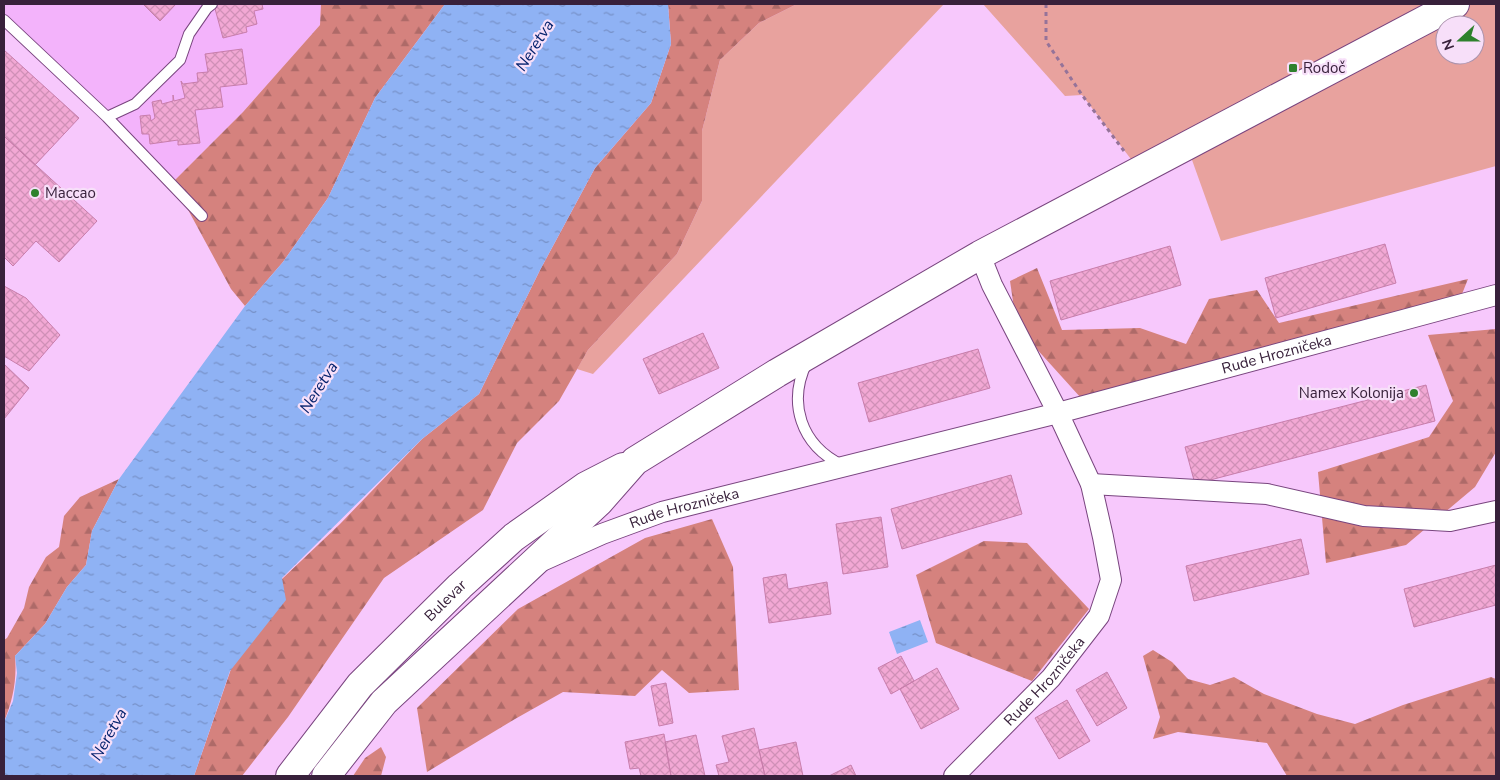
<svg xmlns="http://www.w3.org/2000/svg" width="1500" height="780" viewBox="0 0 1500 780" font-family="'Nunito Sans',sans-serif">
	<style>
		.built { fill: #f3b3fb }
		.green { fill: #e8a29e; fill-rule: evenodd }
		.forest { fill: url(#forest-firs) }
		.water { fill: url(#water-ripples) }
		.building { fill: url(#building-cross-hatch); stroke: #c87dab }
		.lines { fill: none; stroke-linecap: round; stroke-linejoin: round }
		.lane-casing { stroke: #79457f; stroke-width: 12 }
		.street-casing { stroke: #79457f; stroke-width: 22 }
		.secondary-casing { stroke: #79457f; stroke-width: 30 }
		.path { stroke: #957399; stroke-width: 3; stroke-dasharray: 4 4; stroke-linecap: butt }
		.lane { stroke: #fff; stroke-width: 10 }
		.street { stroke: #fff; stroke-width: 20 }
		.secondary { stroke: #fff; stroke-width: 28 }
		.poi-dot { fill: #2e812d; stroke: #f7dff9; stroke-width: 2 }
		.labels { text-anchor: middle; stroke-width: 4.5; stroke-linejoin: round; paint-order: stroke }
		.poi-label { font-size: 15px; fill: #38213b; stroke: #f7dff9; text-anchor: start }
		.street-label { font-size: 15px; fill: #38213b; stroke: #f7dff9 }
		.water-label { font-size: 16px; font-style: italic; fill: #04226d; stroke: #f7dff9 }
	</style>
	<defs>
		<pattern id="forest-firs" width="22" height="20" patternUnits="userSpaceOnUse" patternTransform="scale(1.25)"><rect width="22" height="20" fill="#d5827e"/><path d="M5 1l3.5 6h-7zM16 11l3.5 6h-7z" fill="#ae6a68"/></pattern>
		<pattern id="water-ripples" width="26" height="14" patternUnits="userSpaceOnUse" patternTransform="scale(1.25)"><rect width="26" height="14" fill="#8fb2f4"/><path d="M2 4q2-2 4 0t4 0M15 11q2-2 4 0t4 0" fill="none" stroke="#7690c7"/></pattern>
		<pattern id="building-cross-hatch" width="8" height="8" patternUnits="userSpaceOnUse" patternTransform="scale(1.25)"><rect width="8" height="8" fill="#f2a8d4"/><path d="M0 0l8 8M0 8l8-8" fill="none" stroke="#d090b7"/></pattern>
	</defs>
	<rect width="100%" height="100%" fill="#f7c8fc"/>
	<path class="built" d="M4,4H321L320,25L243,112L173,182L4,16Z"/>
	<path class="green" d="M797,4H944L593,374L577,369L588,350L677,254L702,201V131L720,60L759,23Z
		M983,4H1496V166L1221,241L1187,146L1140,171L1082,95L1065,96ZM1445,25H1475V55H1445Z"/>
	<path class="forest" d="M321,4H445L375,98L328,198L283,262L245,306L231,289L173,182L243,112L320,25Z
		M668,4H797L759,23L720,60L702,131V201L677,254L588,350L559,401L517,443L483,510L384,578L288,717L242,776H194L231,669L282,579L340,524L422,439L479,394L540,270L595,168L651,103L671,44Z
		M1037,268L1062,330L1140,328L1186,344L1209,299L1257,290L1279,323L1468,279L1462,294L1081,398L1034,346L1014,308L1010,281Z
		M1496,329V452L1475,487L1406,545L1326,563L1318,472L1429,437L1453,401L1428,335Z
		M119,479L92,531L86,565L67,587L45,624L15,656C17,680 13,700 4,722V640L7,638L24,608L29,587L46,557L59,547L64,516L80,497Z
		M712,519L733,567L739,690L689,693L662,670L635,696L563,692L515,719L427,772L417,708L518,609L645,538Z
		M984,541L1027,543L1089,609L1032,681L936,643L916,575Z
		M1153,650L1172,662L1188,679L1210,685L1234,677L1264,694L1317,714L1355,724L1403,705L1491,677L1496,679V776H1287L1267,743L1178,732L1153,739L1160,717L1143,656Z
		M381,747L386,757L381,776H353L365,758Z"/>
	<path class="water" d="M445,4H668L671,44L651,103L595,168L540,270L479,394L422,439L282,578L286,600L230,671L194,776H4V722L13,701L17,673L15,656L45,624L67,587L86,565L92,531L119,479L245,306L283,262L328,198L375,98Z
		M920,620L928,642L897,654L889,632Z"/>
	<path class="building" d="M143,4H176L160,21Z
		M217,4H262L263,9L254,11L257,24L246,27L247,32L223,38L214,5Z
		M242,49L247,84L220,87L223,107L195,110L200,143L178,145V140L150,144L149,134H142L140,116L150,115L151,121L155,118L152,102L161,100L162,104L173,101V95L174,101L185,98L181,81L183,84L198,82L197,73L208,72L205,54Z
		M4,50L79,118L35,165L4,136Z
		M4,136L97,221L59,262L36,241L13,266L4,257Z
		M1385,244L1396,283L1276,318L1265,278Z
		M1170,246L1181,285L1061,320L1050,281Z
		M4,286L26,298L60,335L29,371L4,356Z
		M703,333L719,368L659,394L643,359Z
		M978,349L990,388L869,422L858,383Z
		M4,364L29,388L4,419Z
		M1426,385L1435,421L1195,484L1185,447Z
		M1011,475L1022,514L902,549L891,509Z
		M881,517L888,567L843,574L836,524Z
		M1301,539L1309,574L1194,601L1186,566Z
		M1496,565V605L1414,627L1404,589Z
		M786,574L788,589L827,582L831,614L769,623L763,578Z
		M901,656L914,681L891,694L878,668Z
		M937,668L959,709L921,729L900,689Z
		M1107,672L1127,708L1097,726L1076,690Z
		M666,683L673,723L659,726L651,686Z
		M1067,700L1090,741L1059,759L1035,718Z
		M754,728L765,776H719L716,765L729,762L722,736Z
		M664,734L671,776H641L639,768L630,769L625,742Z
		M696,735L705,776H671L665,742Z
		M796,742L803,776H765L759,750Z
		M851,765L856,776H829Z"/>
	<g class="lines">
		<defs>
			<path id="lane" d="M4,20L107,117L202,216
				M107,117L135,104L180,60L189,34L207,8L212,4
				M807,362C787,403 801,445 842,465"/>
			<g id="street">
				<path d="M1091,484L1267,494L1364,516L1450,521L1496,511"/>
				<path id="s1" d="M544,560L602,534L662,512L1058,413L1496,295"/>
				<path id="s2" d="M954,776L1051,678L1099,616L1111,580L1103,537L1091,484L1058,413L992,285L980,255"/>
			</g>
			<g id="secondary">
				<path id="s3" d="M290,776L360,685L460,586L514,537L586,486L623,467"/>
				<path d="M326,776L384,702L599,502L635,461L777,373L980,255L1455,4"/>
			</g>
		</defs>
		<use href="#lane" class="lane-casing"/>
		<use href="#street" class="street-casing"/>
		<use href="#secondary" class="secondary-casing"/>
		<path class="path" d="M1046,4V41L1082,95L1124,151"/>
		<use href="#lane" class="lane"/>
		<use href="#street" class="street"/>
		<use href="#secondary" class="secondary"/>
	</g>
	<g class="poi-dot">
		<rect x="1288" y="63" width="10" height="10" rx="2.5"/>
		<circle cx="35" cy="193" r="5"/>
		<circle cx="1414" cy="393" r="5"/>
	</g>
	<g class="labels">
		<g class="poi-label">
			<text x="1303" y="73">Rodoč</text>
			<text x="45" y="198">Maccao</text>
			<text x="1404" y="398" text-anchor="end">Namex Kolonija</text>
		</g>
		<g class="street-label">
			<text dy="5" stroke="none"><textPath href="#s1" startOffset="762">Rude Hrozničeka</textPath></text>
			<text dy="5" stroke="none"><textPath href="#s1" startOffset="150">Rude Hrozničeka</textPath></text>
			<text dy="5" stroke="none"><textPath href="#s3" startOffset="235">Bulevar</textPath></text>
			<text dy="5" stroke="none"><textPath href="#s2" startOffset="131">Rude Hrozničeka</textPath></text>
		</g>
		<g class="water-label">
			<text transform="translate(534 45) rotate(-58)" y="6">Neretva</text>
			<text transform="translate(318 387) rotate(-58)" y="6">Neretva</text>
			<text transform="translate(108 734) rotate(-61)" y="6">Neretva</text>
		</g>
	</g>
	<rect width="1500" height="780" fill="none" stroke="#38213b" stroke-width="10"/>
	<g transform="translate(1460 40) rotate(249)"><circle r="24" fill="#f7dff9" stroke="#ab93ad"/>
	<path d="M0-4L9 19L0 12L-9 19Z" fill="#2e812d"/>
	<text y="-8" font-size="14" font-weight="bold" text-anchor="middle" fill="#38213b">N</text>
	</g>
</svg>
